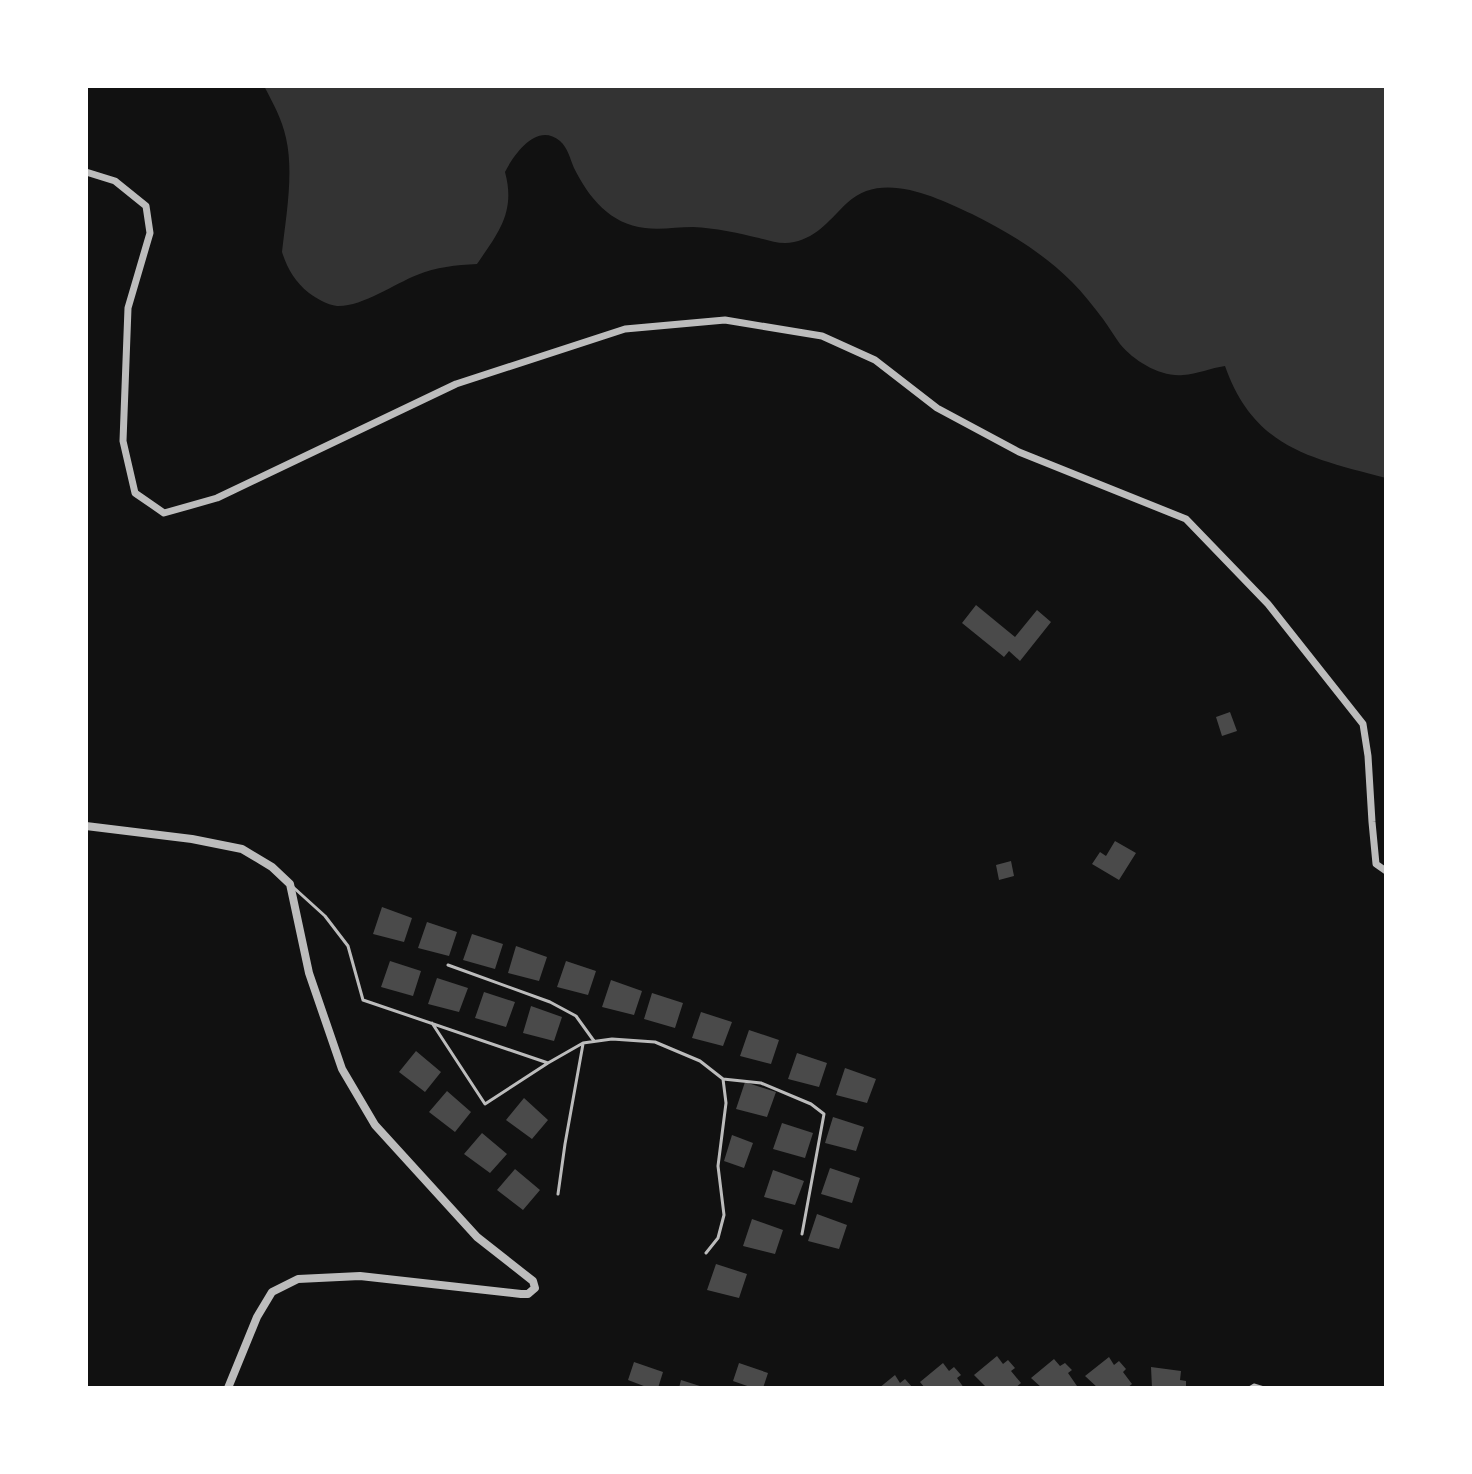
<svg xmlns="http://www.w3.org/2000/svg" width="1472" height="1474" viewBox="0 0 1472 1474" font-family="Literata,serif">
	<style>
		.water { fill: #333 }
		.building { fill: #4a4a4a }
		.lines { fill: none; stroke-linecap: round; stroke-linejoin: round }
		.service { stroke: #bcbcbc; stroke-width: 3 }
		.minor { stroke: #bcbcbc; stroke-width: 7 }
		.tertiary { stroke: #bcbcbc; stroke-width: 8 }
	</style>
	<rect width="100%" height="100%" fill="#111"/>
	<path class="water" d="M264,86H1386V478C1310,458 1254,448 1225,366C1211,368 1197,374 1183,375C1160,377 1134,361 1120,344C1114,336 1109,327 1103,319C1093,306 1083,293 1072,282C1043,253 1008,232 972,214C936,197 881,170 847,203C831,218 818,237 794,242C782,245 771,241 759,238C738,233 715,228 693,227C677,227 661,230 645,228C610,224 589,198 574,168C570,159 568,148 560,141C537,122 515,153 505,172C516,212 498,233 477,264C456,265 436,267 417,275C394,284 362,307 337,306C327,305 316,298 309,293C295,282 287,268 282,252C286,217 294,173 286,138C282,119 273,103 264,86Z"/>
	<path class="building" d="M976,605L1015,637L1037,610L1051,622L1020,661L1009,651L1004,657L962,623Z
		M1230,712L1237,731L1222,736L1216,717Z
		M1115,841L1136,853L1119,880L1092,864L1100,852L1106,856Z
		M1011,861L1014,876L999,880L996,865Z
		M382,907L412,918L404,942L373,934Z
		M427,922L457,932L449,956L418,948Z
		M472,934L503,944L495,969L463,960Z
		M516,946L547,957L539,981L508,973Z
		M390,961L421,971L413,996L381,987Z
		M566,961L596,971L588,995L557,987Z
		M437,978L468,988L459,1012L428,1004Z
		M611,980L642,991L634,1015L602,1007Z
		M484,992L515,1002L506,1027L475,1018Z
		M652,993L683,1003L675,1028L644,1019Z
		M531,1006L562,1017L554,1041L523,1033Z
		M701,1012L732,1022L723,1046L692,1038Z
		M749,1030L779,1040L771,1064L740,1056Z
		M416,1051L441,1072L425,1092L399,1072Z
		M797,1053L827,1063L819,1087L788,1079Z
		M845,1068L876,1079L867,1103L836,1095Z
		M745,1082L776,1092L767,1117L736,1109Z
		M447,1091L471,1112L455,1132L429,1112Z
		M524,1098L548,1120L532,1139L506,1120Z
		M833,1117L864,1127L856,1151L825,1143Z
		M782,1123L813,1133L805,1158L773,1149Z
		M482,1133L507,1154L490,1173L464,1154Z
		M732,1135L753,1143L744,1168L724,1161Z
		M830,1168L860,1178L852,1203L821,1194Z
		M515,1169L540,1190L523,1210L497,1190Z
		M773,1170L804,1181L795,1205L764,1197Z
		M817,1214L847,1225L839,1249L808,1241Z
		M752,1219L783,1230L775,1254L743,1246Z
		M716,1264L747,1274L739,1298L707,1290Z
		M997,1356L1003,1364L1008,1360L1015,1368L1011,1371L1021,1383L1015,1388H987L974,1375Z
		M1109,1357L1114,1365L1119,1361L1126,1369L1123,1372L1132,1384L1127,1388H1098L1085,1376Z
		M1054,1359L1060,1366L1065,1363L1072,1370L1068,1373L1077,1386L1075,1388H1042L1031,1378Z
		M634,1362L663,1372L658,1388H649L628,1380Z
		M739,1363L768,1373L763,1388H753L733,1381Z
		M943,1363L949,1371L954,1367L961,1375L957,1378L964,1388H925L920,1382Z
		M1151,1367L1181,1371L1180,1380L1186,1381V1388H1152Z
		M895,1375L900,1383L905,1379L913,1388H879Z
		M681,1380L703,1387V1388H679Z"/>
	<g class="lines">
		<path class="service" d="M293,887L325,916L348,946L363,1000L548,1063
			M448,965L550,1002L576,1016L594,1041
			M432,1023L485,1104L548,1063L583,1043L612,1039L655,1042L700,1061L723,1079L761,1083L811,1104L824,1114L802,1234
			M558,1194L565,1144L583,1044
			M706,1253L718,1238L724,1215L718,1166L726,1103L723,1079
			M1249,1388L1254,1385L1264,1388"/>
		<path class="minor" d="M86,172L115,181L146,206L150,233L128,308L123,441L135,493L164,513L217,498L456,384L625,329L725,320L822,336L875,360L937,408L1019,452L1186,519L1268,604L1363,724L1368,756L1372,822L1376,864L1386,871"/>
		<path class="tertiary" d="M86,826L192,839L242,849L272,867L290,884L309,973L342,1069L375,1125L477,1237L533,1281L535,1288L528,1294H521L360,1276L298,1279L272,1292L257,1317L228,1388"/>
	</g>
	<rect width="1472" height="1474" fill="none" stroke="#ffffff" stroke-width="176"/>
</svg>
